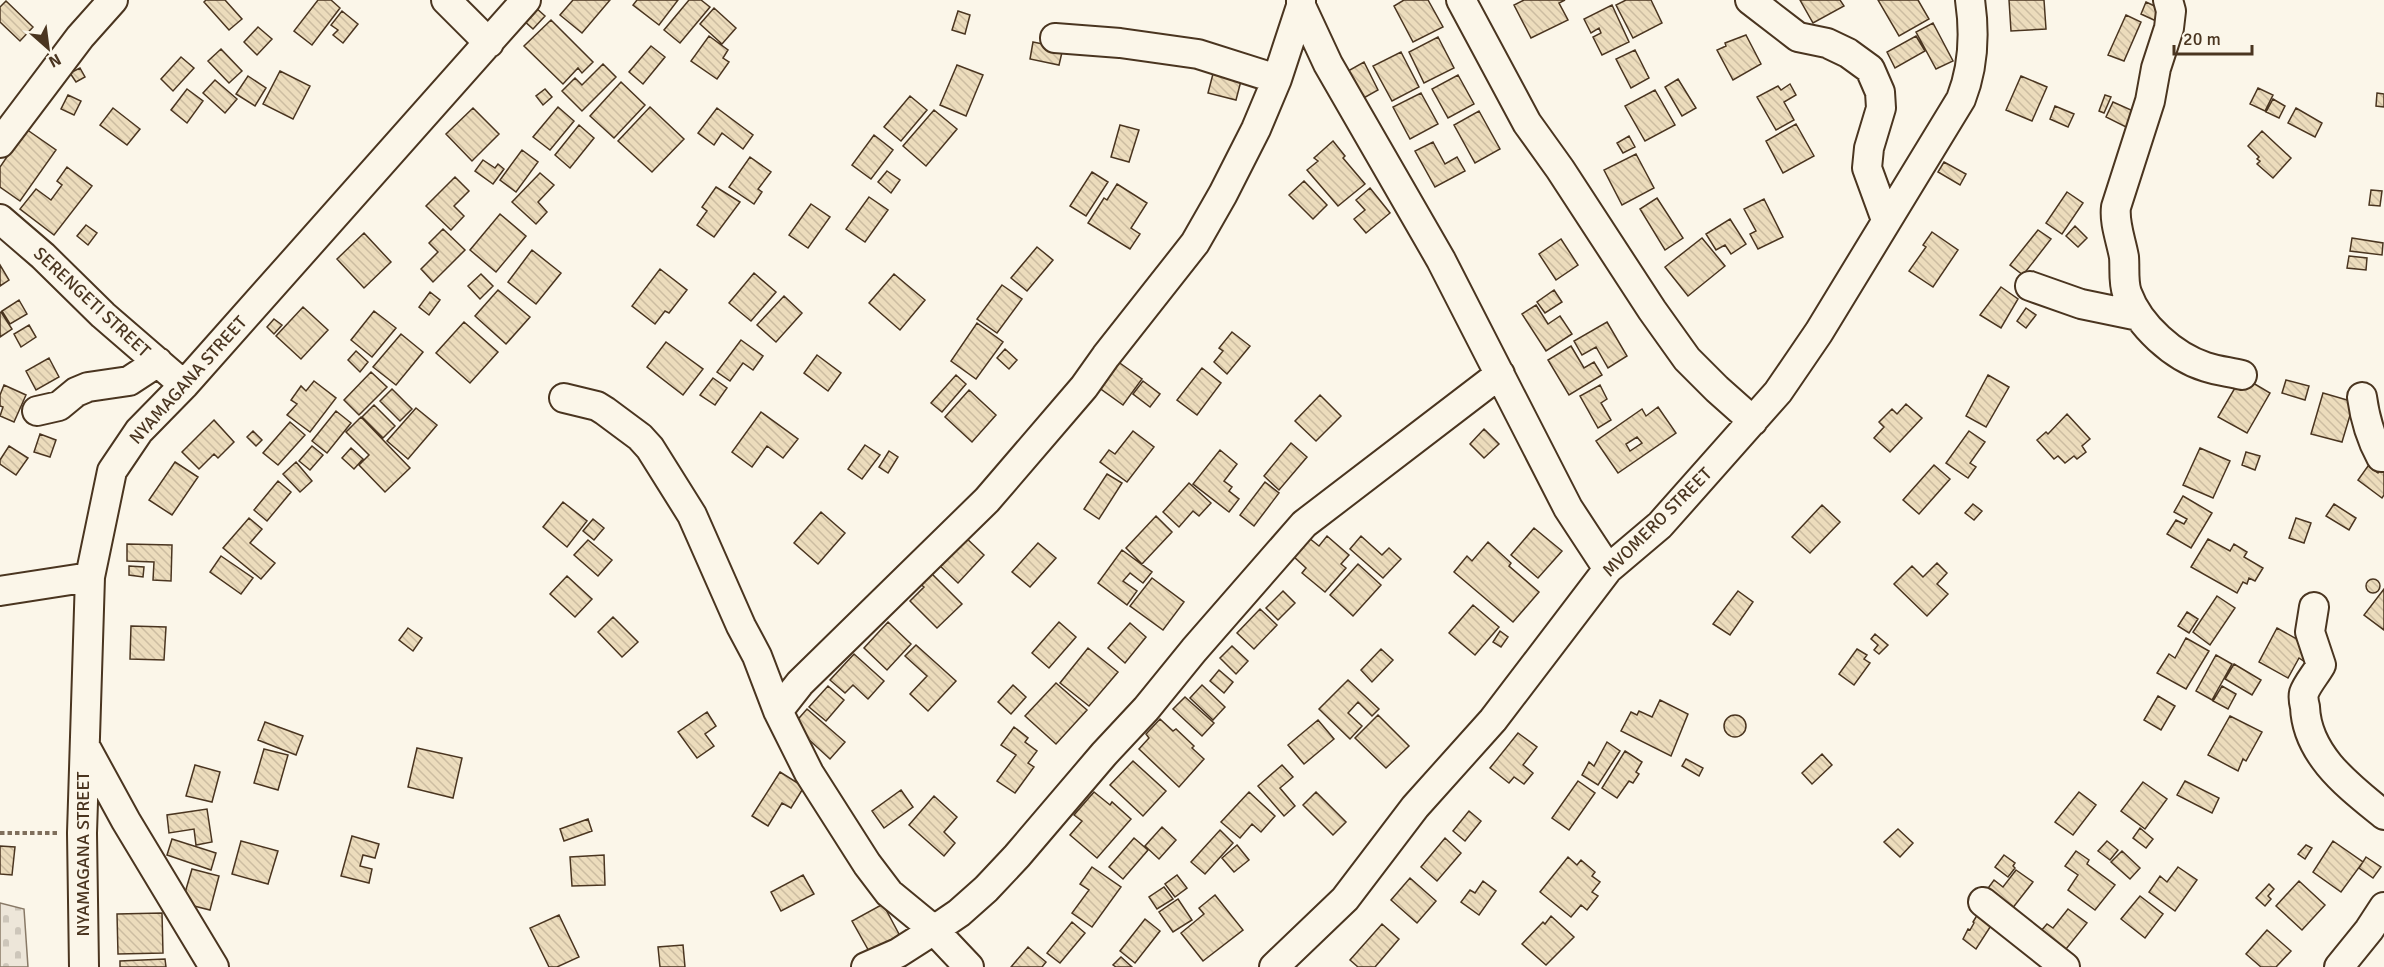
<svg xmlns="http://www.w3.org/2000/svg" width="2384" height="967" viewBox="0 0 2384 967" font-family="Signika,sans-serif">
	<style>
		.cemetery { fill: url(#cemetery-stones); stroke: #887966; stroke-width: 1.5 }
		.building { fill: url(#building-back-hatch); stroke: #4a3520; stroke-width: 1.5; fill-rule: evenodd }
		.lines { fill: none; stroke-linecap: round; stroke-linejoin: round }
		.minor-casing { stroke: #4a3520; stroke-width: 32 }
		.path { stroke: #7f6f5c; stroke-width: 4; stroke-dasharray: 4.5 3; stroke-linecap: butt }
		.minor { stroke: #fbf6e9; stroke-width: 28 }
		.labels { text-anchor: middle; stroke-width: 4.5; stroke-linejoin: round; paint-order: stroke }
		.street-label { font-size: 18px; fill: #4a3520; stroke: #fbf6e9 }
	</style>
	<defs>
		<pattern id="cemetery-stones" width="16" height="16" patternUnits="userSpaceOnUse" patternTransform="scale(1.5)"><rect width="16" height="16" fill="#ede6d9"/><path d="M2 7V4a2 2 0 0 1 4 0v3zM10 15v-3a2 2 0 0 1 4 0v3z" fill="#cdc6ba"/></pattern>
		<pattern id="building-back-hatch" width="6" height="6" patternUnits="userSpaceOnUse" patternTransform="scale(1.5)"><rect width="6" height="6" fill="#ecdcbc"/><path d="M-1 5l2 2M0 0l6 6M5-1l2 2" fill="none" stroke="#ccbda1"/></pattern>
	</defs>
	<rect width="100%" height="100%" fill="#fbf6e9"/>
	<path class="cemetery" d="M0,903L24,909L28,967H0Z"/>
	<path class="building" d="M206,0H225L242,19L229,30L204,2Z
		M318,0H331L340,8L312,45L294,31Z
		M573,0H610L582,33L560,15Z
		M637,0H678L659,25L633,5Z
		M689,0H701L710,7L680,43L664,30Z
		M1404,0H1428L1443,27L1413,42L1394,6Z
		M1524,0H1565L1559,3L1568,20L1531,38L1514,5Z
		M1626,0H1651L1662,23L1633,38L1616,5Z
		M1800,0H1840L1844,6L1813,23Z
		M1878,0H1918L1929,19L1899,36Z
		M2009,0H2044L2046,29L2011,31Z
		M6,1L33,27L20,41L0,22V7Z
		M2146,2L2161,9L2156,21L2141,14Z
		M1612,5L1629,42L1602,55L1593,37L1601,33L1599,28L1591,33L1584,19Z
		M535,7L545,16L533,29L523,20Z
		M714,8L736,28L722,44L700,24Z
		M342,11L358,24L343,43L333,35L338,30L331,25Z
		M958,11L970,15L965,34L952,30Z
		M2126,15L2141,22L2124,61L2108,55Z
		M551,20L593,62L582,73L578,68L563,84L524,46Z
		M1933,23L1953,61L1936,69L1916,32Z
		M258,27L272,39L257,55L244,42Z
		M1746,35L1761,64L1733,80L1717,50L1726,46L1725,43Z
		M709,36L728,50L723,58L729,62L717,79L691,61Z
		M1916,36L1925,51L1895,68L1887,52Z
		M1438,37L1454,68L1424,83L1409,52Z
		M1033,42L1063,48L1059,65L1030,59Z
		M651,46L665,57L643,84L629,72Z
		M221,49L242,71L229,83L208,61Z
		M1635,50L1649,78L1631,88L1616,59Z
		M1401,52L1419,87L1392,101L1373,66Z
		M181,57L194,68L173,91L161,79Z
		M1364,62L1378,90L1362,99L1348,71Z
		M603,64L616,77L582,111L562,91L575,78L582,85Z
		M957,65L983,75L966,116L940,105Z
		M80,68L85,77L76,82L70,73Z
		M1214,70L1242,77L1236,100L1208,93Z
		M280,71L310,86L293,119L263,104Z
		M1458,75L1474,104L1448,118L1432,89Z
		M248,76L266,88L255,106L236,94Z
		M2021,76L2047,87L2032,121L2006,110Z
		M1678,79L1696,108L1682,116L1665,87Z
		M215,80L237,99L225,113L203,93Z
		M621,82L645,105L614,138L590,116Z
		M1790,84L1796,95L1784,102L1794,120L1776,130L1757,97L1778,86L1781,90Z
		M2258,88L2273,95L2265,111L2250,104Z
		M187,89L203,101L187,123L171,110Z
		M545,89L552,97L543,105L536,96Z
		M1655,90L1675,125L1645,141L1625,106Z
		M1421,93L1438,124L1410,139L1393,107Z
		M2377,93L2384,94V107L2376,106Z
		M68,95L81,101L74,115L61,109Z
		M2105,95L2111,97L2104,113L2099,111Z
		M910,96L927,110L901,141L884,127Z
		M2273,99L2285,106L2279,118L2266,112Z
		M2113,102L2140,114L2132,130L2106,117Z
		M2055,106L2074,114L2068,127L2050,119Z
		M558,107L574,121L550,150L533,137Z
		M650,107L684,139L652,172L618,141Z
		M113,108L140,129L127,145L100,125Z
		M473,108L499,134L472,161L446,134Z
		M717,108L753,135L743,149L722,133L714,145L698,133Z
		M2296,108L2322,123L2315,137L2288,123Z
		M934,110L957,129L926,166L903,146Z
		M1479,111L1500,149L1475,163L1454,125Z
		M1796,124L1814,156L1783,173L1766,141Z
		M579,125L594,138L570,168L555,155Z
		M1120,125L1139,130L1129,162L1111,157Z
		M26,129L56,150L20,201L0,187V167Z
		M2262,131L2291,158L2273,178L2257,164L2260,161L2257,159L2259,157L2248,146Z
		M874,135L893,150L871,179L852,165Z
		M1629,136L1635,147L1623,153L1617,143Z
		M1333,141L1345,156L1343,158L1365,184L1338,206L1307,170L1318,161L1314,158Z
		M1433,142L1445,164L1457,157L1465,171L1435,187L1415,151Z
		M522,150L538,162L516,192L500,180Z
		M1636,154L1654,188L1622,205L1604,170Z
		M750,157L771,172L758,189L762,192L754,204L729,187Z
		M483,160L495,168L498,164L504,169L493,184L475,171Z
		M1944,162L1966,174L1960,185L1938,172Z
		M67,167L92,186L54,235L20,209L36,189L51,200L62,185L57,181Z
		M887,171L900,180L891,193L878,182Z
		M1092,172L1108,182L1086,216L1070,206Z
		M540,173L554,185L538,202L547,212L536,224L512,202Z
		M455,177L469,191L454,206L464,216L451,230L426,206Z
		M1304,181L1327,205L1313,219L1289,195Z
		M1117,184L1147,203L1131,228L1140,234L1130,249L1088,223L1104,198L1107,200Z
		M716,187L740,202L714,237L697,225L707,211L702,207Z
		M1370,188L1390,213L1366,233L1354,219L1365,210L1356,200Z
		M2371,190L2382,191L2380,206L2369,205Z
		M2067,192L2083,203L2062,234L2046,223Z
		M869,197L888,210L865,242L846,229Z
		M1657,198L1683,238L1665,250L1640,209Z
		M1764,199L1783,237L1758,249L1750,234L1756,231L1744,209Z
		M811,204L830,217L808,248L789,235Z
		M500,214L526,236L496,272L470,250Z
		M1730,219L1746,244L1731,254L1725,245L1716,250L1706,234Z
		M86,225L97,233L88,245L77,236Z
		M2075,226L2087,238L2078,247L2066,236Z
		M443,229L465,250L433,282L421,269L438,252L429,243Z
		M2038,230L2051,239L2023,275L2010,265Z
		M1932,232L1958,250L1933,287L1909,271L1926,247L1923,245Z
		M364,233L391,262L364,288L337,259Z
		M1702,238L1725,266L1688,296L1665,267Z
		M2352,238L2383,243L2382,255L2350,251Z
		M1561,239L1578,265L1556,280L1539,254Z
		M1037,247L1053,260L1027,291L1011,278Z
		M532,250L561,273L536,304L508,282Z
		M2349,256L2367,258L2366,270L2347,268Z
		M0,265L9,280L0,286Z
		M660,269L687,290L669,313L665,311L655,324L632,306Z
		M754,273L776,292L751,321L729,303Z
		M481,274L493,286L480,299L468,286Z
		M894,274L925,300L900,330L869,303Z
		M1002,285L1022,299L997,333L977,319Z
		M2001,287L2018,299L2001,328L1980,315Z
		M498,290L530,317L506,344L475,316Z
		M1554,290L1562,302L1545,313L1537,302Z
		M430,292L440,300L429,315L419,307Z
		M784,296L802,313L776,342L757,325Z
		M19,300L27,314L10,324L2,311Z
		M1536,305L1548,324L1560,316L1572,334L1546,351L1522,314Z
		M303,307L328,330L301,359L276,336Z
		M2026,308L2036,315L2026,328L2017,321Z
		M374,311L396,328L372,357L351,340Z
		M1,312L12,329L0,337V313Z
		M274,319L282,325L274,334L267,327Z
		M464,322L498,352L470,383L436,353Z
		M1607,322L1627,356L1608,368L1596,347L1582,355L1574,341Z
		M977,323L1003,342L976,379L951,361Z
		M29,325L36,337L21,347L14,334Z
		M1232,332L1250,346L1227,374L1214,362L1223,351L1219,348Z
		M401,334L423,352L396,385L373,367Z
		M741,340L763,356L753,370L743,363L730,381L717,372Z
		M666,342L703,369L683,395L647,367Z
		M1571,346L1584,368L1594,362L1602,375L1569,395L1548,360Z
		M1005,349L1017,360L1009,369L997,358Z
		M356,351L368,362L360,372L348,360Z
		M817,355L841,373L828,391L804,373Z
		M49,358L59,377L36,390L26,371Z
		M1117,361L1142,379L1123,405L1098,387Z
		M1202,368L1221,383L1197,415L1177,400Z
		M371,372L387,387L359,415L344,400Z
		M956,375L966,384L942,412L931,403Z
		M1988,375L2009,387L1986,427L1966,416Z
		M713,378L727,388L715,405L700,395Z
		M2248,380L2270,393L2247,433L2218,417L2235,388L2232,387Z
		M2286,380L2309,386L2305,400L2282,393Z
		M314,381L336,398L310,432L287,415L297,404L291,400L301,386L306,391Z
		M1143,381L1160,394L1150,407L1133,394Z
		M4,385L26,395L14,422L0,416L3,407L0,406V395Z
		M1600,385L1607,399L1601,403L1611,420L1598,428L1580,396Z
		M392,389L412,409L400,421L380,401Z
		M969,390L996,415L972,442L945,417Z
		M2323,393L2354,402L2342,442L2311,434Z
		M1320,395L1341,416L1316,441L1295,421Z
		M1906,404L1922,418L1890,452L1874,438L1884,427L1879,422L1892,409L1897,414Z
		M374,405L395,426L383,438L362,417Z
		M1658,407L1676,433L1618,473L1596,441L1642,409L1646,416ZM1637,437L1642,443L1630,451L1626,444Z
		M416,408L437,425L408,459L387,441Z
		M336,411L351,423L327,453L312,441Z
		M761,412L798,439L783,458L767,446L752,467L732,452Z
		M2067,414L2090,439L2082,446L2086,452L2077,459L2074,456L2065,463L2058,456L2054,459L2037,440L2046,432L2048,434Z
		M361,417L410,468L385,492L359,465L369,455L346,432Z
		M214,420L234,442L218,458L214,454L199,469L182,452Z
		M290,422L305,435L278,465L263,453Z
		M1484,429L1499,444L1484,458L1470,444Z
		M253,431L262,440L256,446L247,437Z
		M1133,431L1154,447L1127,482L1100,462L1109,450L1115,454Z
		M1969,431L1985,442L1970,463L1976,467L1968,478L1946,463Z
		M40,434L56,440L50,457L34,452Z
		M1291,443L1307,457L1279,490L1264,476Z
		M865,445L880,455L862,479L848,469Z
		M9,446L28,458L16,475L0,464V460Z
		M312,446L323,455L310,470L299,461Z
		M351,448L363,459L354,469L342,458Z
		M2200,448L2230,461L2213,498L2183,485Z
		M1220,450L1237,464L1224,481L1232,487L1229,491L1239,499L1229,512L1193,484Z
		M889,451L898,457L888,473L879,467Z
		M2246,452L2260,456L2255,470L2242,465Z
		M175,462L198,477L172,515L149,500Z
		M296,462L312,481L300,492L283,474Z
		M2384,464V495L2382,498L2358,480L2368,466L2378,473Z
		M1934,465L1950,479L1919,514L1903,500Z
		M1107,474L1122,483L1099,519L1084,509Z
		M278,481L291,492L267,521L254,510Z
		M1265,482L1279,493L1254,526L1240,515Z
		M1189,483L1211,503L1199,516L1193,511L1179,527L1163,512Z
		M2183,496L2212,513L2191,548L2167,534L2176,520L2184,524L2187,519L2174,512Z
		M563,502L587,521L567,547L543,527Z
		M1973,504L1982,511L1974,520L1965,513Z
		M2334,504L2356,518L2349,530L2326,516Z
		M1822,505L1840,522L1810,553L1792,537Z
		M821,512L845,533L818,564L794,543Z
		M1156,516L1172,532L1142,564L1126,548Z
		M249,518L262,529L250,543L275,563L261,579L223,548Z
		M2296,518L2311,523L2304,543L2289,538Z
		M593,519L604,528L594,540L583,531Z
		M1534,528L1562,551L1538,578L1511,555Z
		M963,535L984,555L958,583L937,563Z
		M1327,536L1349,555L1341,564L1346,568L1325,592L1302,573L1306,568L1294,557L1309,538L1319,546Z
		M1361,536L1382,555L1389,548L1401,559L1383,578L1350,549Z
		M2208,539L2230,551L2234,544L2247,552L2244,557L2263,568L2255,581L2249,578L2247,584L2243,582L2237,593L2191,567Z
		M588,540L612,560L598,576L574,555Z
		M1488,542L1511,563L1509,566L1539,592L1513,622L1454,572L1467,556L1472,561Z
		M1038,543L1056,558L1030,587L1012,572Z
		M127,544L172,545L171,581L153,580L154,562L127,561Z
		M1122,550L1152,572L1143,583L1130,573L1123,581L1137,591L1127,605L1098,583Z
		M221,556L253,578L241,594L210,572Z
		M1937,563L1947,573L1937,584L1948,594L1927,616L1894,584L1912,566L1923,577Z
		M1358,564L1381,585L1353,616L1330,595Z
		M129,566L144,567L143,577L129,575Z
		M929,571L962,604L937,628L910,601L924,587L918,582Z
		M567,576L592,599L575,617L550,594Z
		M1152,578L1184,602L1163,630L1130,606Z
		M2366 586a7 7 0 1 1 14 0a7 7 0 1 1-14 0Z
		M2384,589V630L2364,615Z
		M1283,591L1295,603L1278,620L1266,608Z
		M1738,591L1753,602L1730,635L1713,624Z
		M2217,596L2235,608L2210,645L2193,632Z
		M1473,605L1499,627L1475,655L1449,633Z
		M1260,609L1277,625L1254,649L1237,633Z
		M2187,612L2198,619L2189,633L2178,626Z
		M613,617L638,642L622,657L598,632Z
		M888,622L911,644L887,670L864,648Z
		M1059,622L1076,637L1049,668L1032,653Z
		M1130,623L1146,637L1125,663L1108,648Z
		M131,626L166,627L164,660L130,659Z
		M408,628L422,638L413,651L399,640Z
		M2277,628L2313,648L2305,662L2299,658L2288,678L2259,662Z
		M1500,631L1508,637L1501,647L1493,642Z
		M1875,634L1888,645L1879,654L1874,650L1878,645L1871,639Z
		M2186,638L2209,651L2186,689L2157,673L2169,654L2175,658Z
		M916,645L956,681L928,711L910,694L927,676L905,656Z
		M1232,646L1248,661L1236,674L1220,658Z
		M1088,648L1118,672L1089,706L1060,683Z
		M1381,649L1393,660L1372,682L1361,670Z
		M1857,649L1867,655L1864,659L1870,663L1854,685L1839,674Z
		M854,654L884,681L868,699L853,685L845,693L830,680Z
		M2216,655L2232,664L2212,700L2196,691Z
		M2234,664L2261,680L2252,695L2225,679Z
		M1219,670L1233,682L1224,693L1210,681Z
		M1348,680L1379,709L1372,716L1358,702L1348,713L1362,726L1350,739L1319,709Z
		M1056,683L1087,710L1056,744L1025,716Z
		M1013,685L1026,697L1011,714L998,702Z
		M1202,685L1225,707L1213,720L1190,698Z
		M828,686L844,700L826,721L809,707Z
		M2222,686L2236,694L2228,709L2213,701Z
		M2158,696L2175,706L2161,730L2144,720Z
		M1185,697L1214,723L1202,736L1173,709Z
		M1660,700L1688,714L1671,756L1621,731L1631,712L1637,715L1639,711L1652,717Z
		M807,709L845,742L830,759L793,725Z
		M707,712L716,726L705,734L714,746L697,758L678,732Z
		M1378,715L1409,746L1386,768L1355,738Z
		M1724 726a11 11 0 1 1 22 0a11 11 0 1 1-22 0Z
		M2230,716L2262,732L2246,761L2243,759L2238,771L2208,755Z
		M1160,719L1173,731L1176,729L1194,746L1192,748L1204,759L1179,787L1139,749L1149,738L1146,734Z
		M1318,720L1334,739L1304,764L1288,745Z
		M265,722L303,736L296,755L258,740Z
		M1014,727L1028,738L1025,742L1037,751L1028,763L1034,767L1015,793L997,781L1016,755L1001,745Z
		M1518,733L1537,747L1523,765L1533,773L1524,784L1514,777L1509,783L1490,768Z
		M1607,742L1620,751L1598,785L1582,775L1589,762L1594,766Z
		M417,748L462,758L453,798L408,787Z
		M264,749L288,755L278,790L254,783Z
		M1625,751L1642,762L1636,772L1639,774L1633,783L1629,781L1617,798L1602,788Z
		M1822,754L1832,765L1812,784L1802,773Z
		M1686,759L1703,768L1699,776L1682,766Z
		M1133,761L1166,791L1143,816L1110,785Z
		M195,765L220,772L212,802L186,796Z
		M1282,765L1293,777L1280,788L1295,806L1284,816L1258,786Z
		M780,772L804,787L791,808L782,803L768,826L752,816Z
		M1578,781L1595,793L1569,830L1552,818Z
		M2185,781L2219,798L2212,813L2177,795Z
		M2143,782L2167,799L2145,829L2121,811Z
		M901,790L913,807L884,828L872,811Z
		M1094,792L1110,805L1112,802L1131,819L1097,858L1070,835L1082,821L1074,815Z
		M1249,792L1275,816L1261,832L1252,824L1240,838L1221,822Z
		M1316,792L1346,822L1333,835L1303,805Z
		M2079,792L2096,805L2073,835L2055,822Z
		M934,796L957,817L944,832L955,843L944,856L909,825Z
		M207,809L212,842L196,845L194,829L169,833L167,815Z
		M1469,811L1481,821L1465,841L1453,831Z
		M588,819L592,831L564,841L560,829Z
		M1162,827L1176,840L1159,859L1145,846Z
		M2140,828L2153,839L2146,848L2133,838Z
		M1898,829L1913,843L1900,857L1884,842Z
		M1220,830L1233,843L1205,874L1191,862Z
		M352,836L379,844L375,858L363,855L360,866L372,869L369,883L341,876Z
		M1134,838L1148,850L1123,879L1109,867Z
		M1445,838L1461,853L1437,881L1421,867Z
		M172,839L216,853L211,870L167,855Z
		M241,841L278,851L268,884L232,874Z
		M2107,841L2118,850L2110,860L2098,851Z
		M2333,841L2363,862L2341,892L2313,872Z
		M1237,845L1249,860L1234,872L1222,858Z
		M2306,845L2312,848L2305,859L2298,854Z
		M0,846L15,847L12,875L0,874Z
		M2076,851L2089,860L2087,864L2115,885L2095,910L2068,890L2078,875L2065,866Z
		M2122,851L2140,868L2130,879L2111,862Z
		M604,855L605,885L572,886L570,857Z
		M2004,855L2015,863L2013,866L2015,868L2008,877L1995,867Z
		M1568,857L1577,865L1581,860L1595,872L1592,876L1600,882L1592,892L1598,896L1587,910L1581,905L1571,917L1540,892Z
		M2366,857L2381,867L2373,878L2359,868Z
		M1092,867L1121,887L1092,927L1072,913L1089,890L1080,884Z
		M2178,867L2197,880L2175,911L2149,892L2160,876L2167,882Z
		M192,869L219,876L210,910L182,903Z
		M2016,870L2033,882L2008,914L1983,895L1994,880L2003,887Z
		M803,875L814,894L781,911L771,892Z
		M1177,875L1187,888L1175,897L1165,884Z
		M1410,878L1436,901L1417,923L1391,900Z
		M1483,881L1496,891L1479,915L1461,902L1470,890L1475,893Z
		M2299,881L2325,905L2302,930L2276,906Z
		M2269,884L2274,889L2268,896L2271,899L2265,906L2256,898Z
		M1164,887L1173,899L1157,909L1149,897Z
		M1215,895L1243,930L1203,961L1181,933L1204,914L1199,908Z
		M2140,896L2163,914L2145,938L2121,919Z
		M1178,899L1192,920L1173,932L1159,912Z
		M883,904L900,936L870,953L852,921Z
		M2068,909L2087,923L2062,954L2040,932L2047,924L2053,928Z
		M1979,912L1994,921L1976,949L1963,939L1968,929L1970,930L1974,923L1973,922Z
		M162,913L163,953L118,954L117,914Z
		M559,915L579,957L557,967H549L530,928Z
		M1551,916L1574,937L1546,965L1522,944L1543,922L1545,924Z
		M1145,919L1160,931L1135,963L1120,951Z
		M1072,922L1085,933L1060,963L1047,953Z
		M1382,924L1399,939L1375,967H1358L1350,960Z
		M2267,930L2291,951L2276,967H2261L2246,954Z
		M683,945L685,967H660L658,947Z
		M1028,947L1046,962L1042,967H1011Z
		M1121,957L1132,967H1116L1113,965Z
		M165,959L166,967H120V961Z"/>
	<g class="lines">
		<defs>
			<path id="minor" d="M446,0L489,43
				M1461,0L1527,123L1560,169L1652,310L1687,359L1717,389L1753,421
				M1750,0L1798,37L1827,43L1848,53L1870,69L1880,92L1881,108L1869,148L1867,168L1886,220
				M2168,0L2171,11L2169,28L2156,68L2150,101L2116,207C2114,223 2121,240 2124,257C2125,268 2123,282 2127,293C2139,326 2174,357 2206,367C2218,371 2230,372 2242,375
				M1301,6L1328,64L1441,260L1568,508L1608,569
				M1055,38L1120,43L1198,54L1277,79
				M0,143L80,37L113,0
				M0,219L43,256L103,315L184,385
				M2030,286L2081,304L2139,316
				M2362,397C2365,419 2370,437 2381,457H2384
				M564,398L597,406L605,411L640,437L650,448L692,515L741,626L757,656L778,711L809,773L867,864L889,893L934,930L969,967
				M37,411L59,406L76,392L88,387L129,381L158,362
				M0,591L90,577
				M2314,607L2310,632L2321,665C2316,674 2307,684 2304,693C2303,697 2304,703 2305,707C2307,756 2350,787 2384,815
				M778,711L800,683L987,500L1084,387L1106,356L1195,243L1223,194L1256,129L1277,79L1301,6V0
				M85,746L126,821L214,967
				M1983,902L2065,967
				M84,967L82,833L90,577L112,471L139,431L184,385L526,0
				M866,967L898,953L934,930L959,913L986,889L1017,856L1104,754L1146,709L1194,650L1304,524L1500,374
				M1274,967L1345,899L1415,807L1493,720L1608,569L1660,525L1778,392L1819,332L1961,99C1974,66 1975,34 1970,0
				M2339,967L2369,930L2384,907"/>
		</defs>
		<use href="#minor" class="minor-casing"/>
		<path class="path" d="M0,833H57"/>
		<use href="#minor" class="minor"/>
	</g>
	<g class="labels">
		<g class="street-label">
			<text transform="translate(92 302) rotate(43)" y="6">SERENGETI STREET</text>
			<text transform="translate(188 380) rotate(-48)" y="6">NYAMAGANA STREET</text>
			<text transform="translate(1657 522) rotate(-45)" y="6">MVOMERO STREET</text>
			<text transform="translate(83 854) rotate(-90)" y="6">NYAMAGANA STREET</text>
		</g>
	</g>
	<g transform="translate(48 48) rotate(152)" stroke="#fbf6e9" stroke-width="4.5" paint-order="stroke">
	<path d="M0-4.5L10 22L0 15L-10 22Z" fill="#4a3520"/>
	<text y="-9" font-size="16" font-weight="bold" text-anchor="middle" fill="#4a3520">N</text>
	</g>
	<path d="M2174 45v9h78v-9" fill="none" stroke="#4a3520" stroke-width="3"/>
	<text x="2183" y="45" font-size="18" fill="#4a3520" stroke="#fbf6e9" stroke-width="4.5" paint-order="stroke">20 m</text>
</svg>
